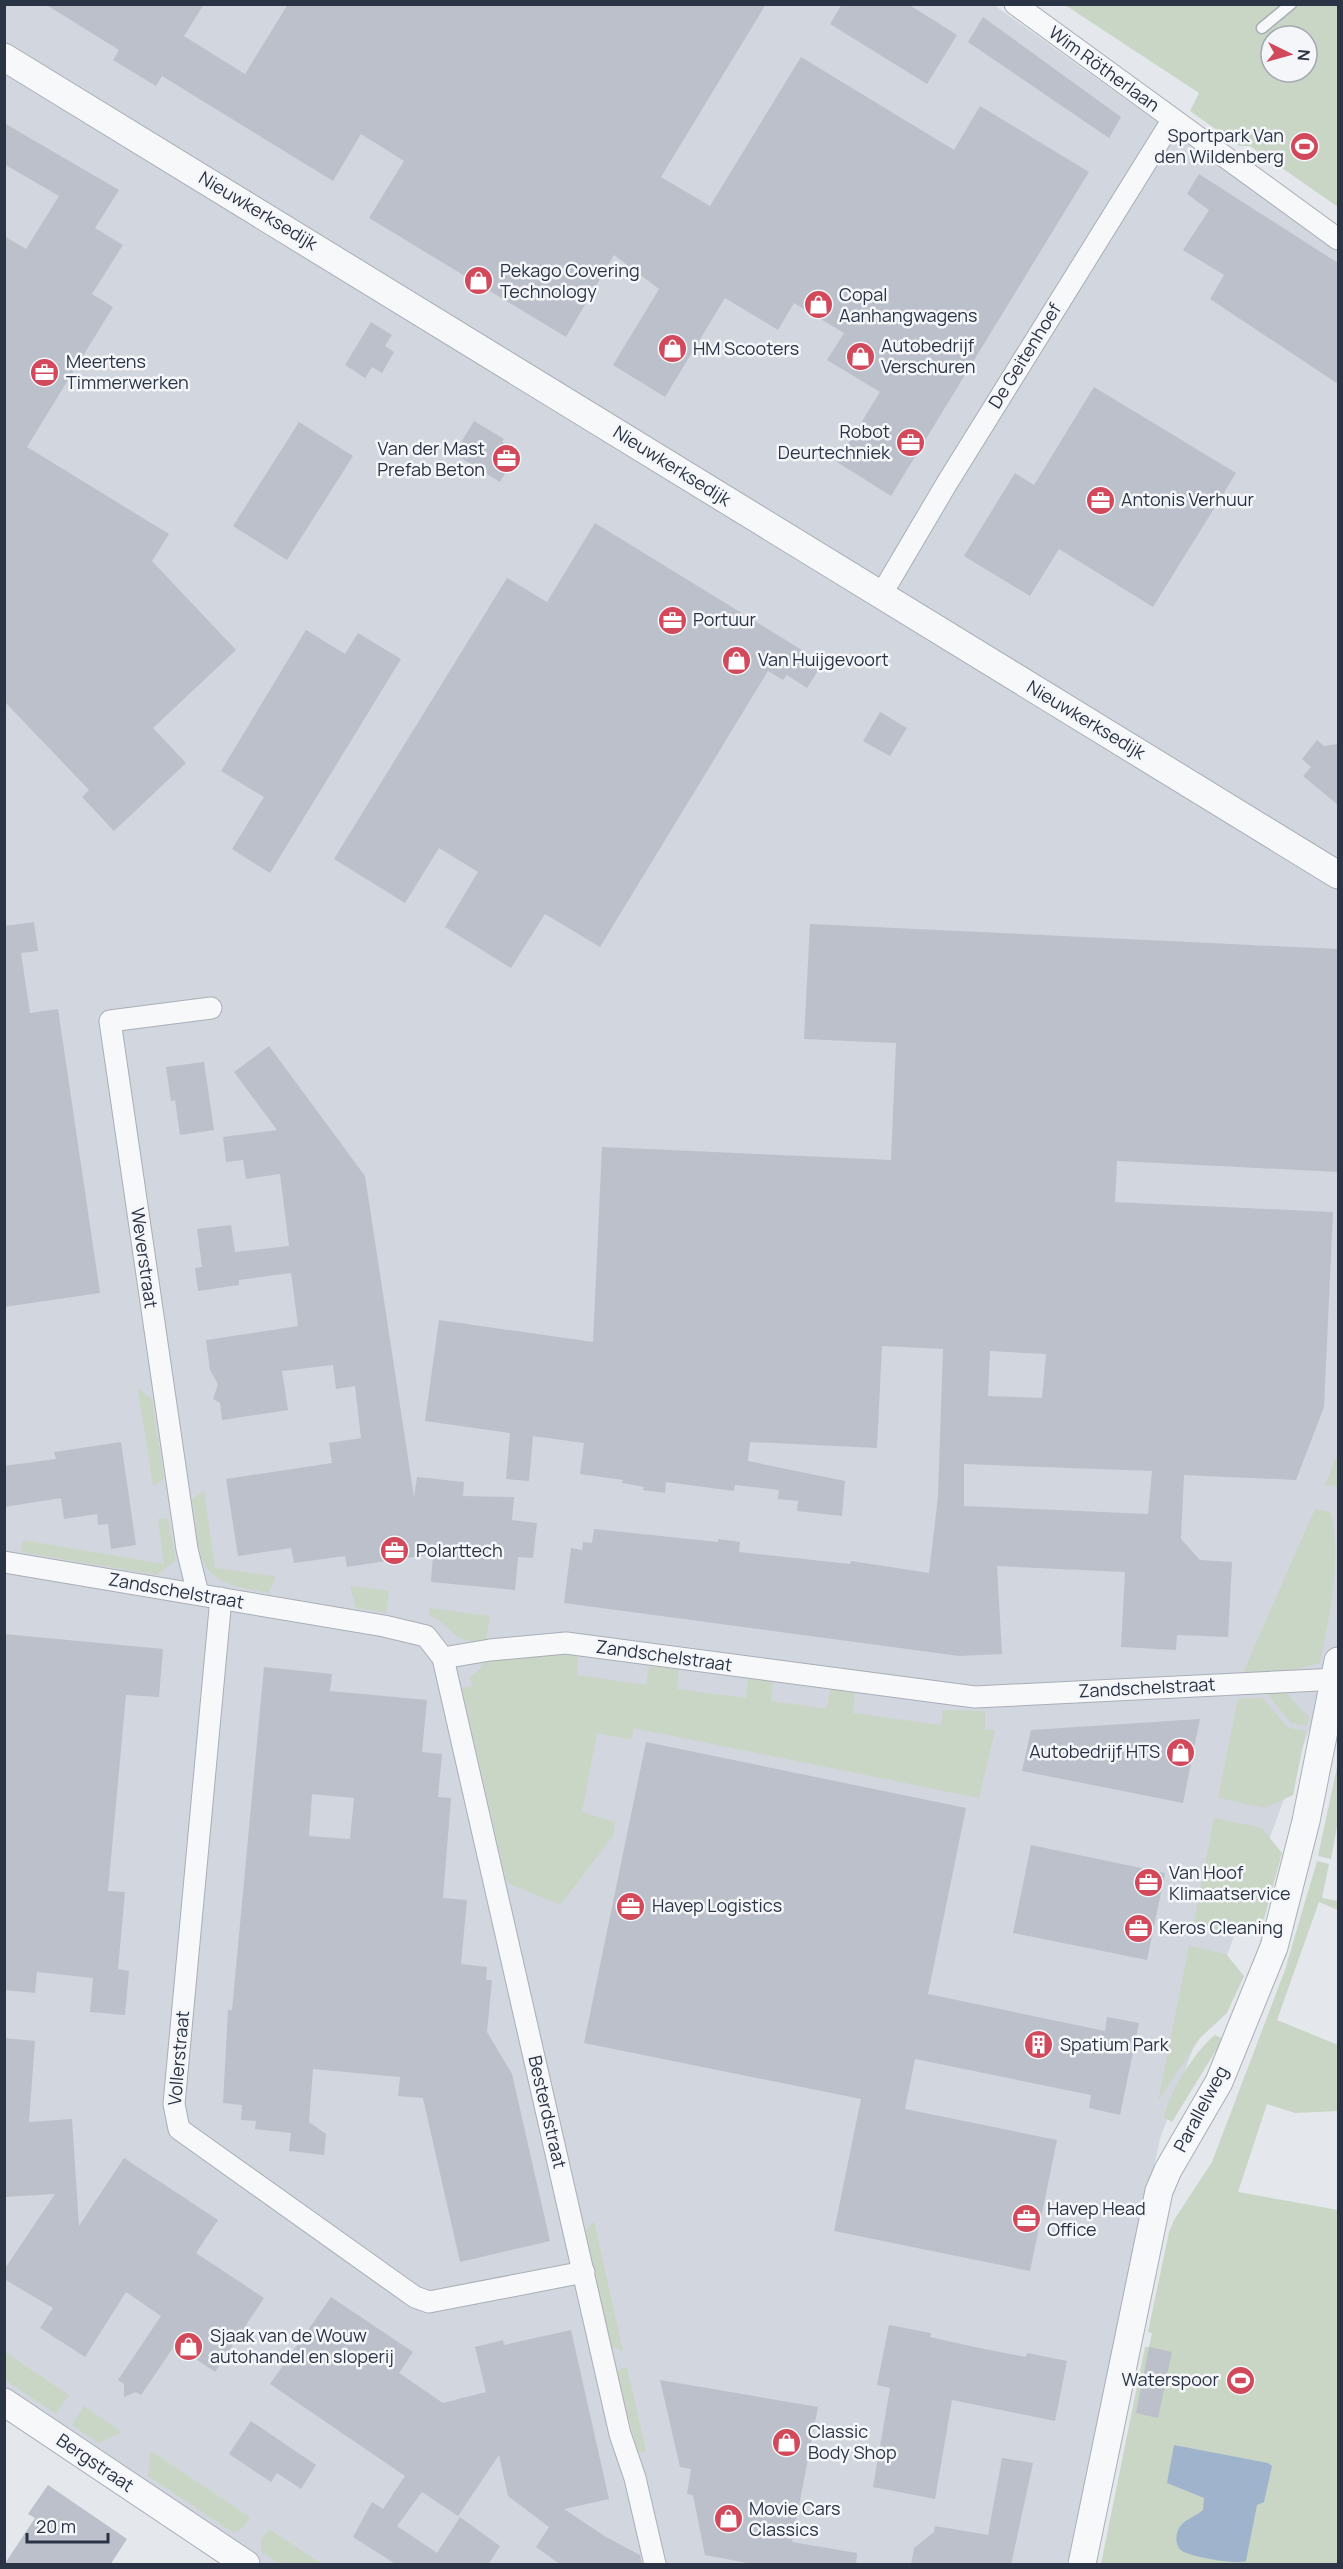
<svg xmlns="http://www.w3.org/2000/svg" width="1343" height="2569" viewBox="0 0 1343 2569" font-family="Manrope,sans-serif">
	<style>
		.built { fill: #d2d6de }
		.green { fill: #c9d6c5; fill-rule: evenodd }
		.water { fill: #9fb4cc }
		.building { fill: #bbc0ca; fill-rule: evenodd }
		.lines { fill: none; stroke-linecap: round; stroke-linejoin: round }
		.service-casing { stroke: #a9aeb7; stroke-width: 13 }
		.minor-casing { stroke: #a9aeb7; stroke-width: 23 }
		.tertiary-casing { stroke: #a9aeb7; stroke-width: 29 }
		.service { stroke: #f7f8fa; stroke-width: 10 }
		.minor { stroke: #f7f8fa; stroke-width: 21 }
		.tertiary { stroke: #f7f8fa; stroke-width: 27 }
		.labels { text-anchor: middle; stroke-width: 5; stroke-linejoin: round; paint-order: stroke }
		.street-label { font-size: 18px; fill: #2b3445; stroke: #f4f6f9 }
		.poi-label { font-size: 18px; fill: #2b3445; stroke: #f4f6f9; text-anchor: start }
	</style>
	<rect width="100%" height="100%" fill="#e4e7ec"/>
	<path class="built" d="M4,5H994L1338,251V1689H1324L1160,2139L1067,2564H259L5,2396Z"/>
	<path class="green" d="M1065,5H1338V207L1250,146H1239L1190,111L1199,93ZM1271,36H1307V72H1271Z
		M138,1389L152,1399L164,1479L153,1486Z
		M1338,1453V1486L1325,1485Z
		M204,1491L215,1568L274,1576L275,1578L269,1593C194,1581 202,1566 192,1499Z
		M1315,1509L1330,1512C1343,1549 1329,1622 1320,1663L1286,1672L1245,1674L1244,1670Z
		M168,1518L176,1560L157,1575L21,1552L23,1540L164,1564L158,1519Z
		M353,1586L389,1591L386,1613L356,1608L350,1587Z
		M429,1608L490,1616L486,1641C450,1644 456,1628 429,1615Z
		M555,1652L578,1654L577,1675L646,1685L649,1666L679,1670L677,1689L746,1698L748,1678L773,1681L771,1701L827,1709L830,1689L855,1693L853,1713L941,1725L943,1710L985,1711V1729L995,1730L979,1798L634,1728L631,1740L597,1733L582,1812L615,1822L613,1836L560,1905L512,1885L506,1879L462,1688L472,1686L470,1677L480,1669L483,1659Z
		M1283,1690L1309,1717L1307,1726L1291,1723L1265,1691Z
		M1263,1698L1288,1728L1306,1731L1293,1795L1265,1808L1218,1798L1238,1699Z
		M1338,1762V1821L1331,1859L1318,1856Z
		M1214,1818L1262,1828L1282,1853L1264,1919L1232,1933L1193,1926Z
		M1317,1861L1329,1864L1322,1898L1338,1901V1910L1319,1902L1277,2020L1338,2045V2111L1295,2113L1267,2104L1238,2192L1338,2210V2564H1101L1145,2347H1149L1152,2333L1148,2332L1169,2232L1174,2220L1212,2162L1285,1970Z
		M1189,1946L1226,1954L1244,1976L1227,2013L1200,2038L1158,2101Z
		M1215,2035L1223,2039L1172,2122L1164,2117C1169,2092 1195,2051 1215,2035Z
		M594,2221L623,2351L611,2346L585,2232Z
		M5,2352L69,2395L56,2414L5,2380Z
		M627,2367L646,2451L638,2452L616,2371Z
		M84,2406L122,2432L99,2443L72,2425Z
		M151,2451L250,2517L242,2528L234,2533L148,2476Z
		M269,2529L322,2564H280L261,2552V2540Z"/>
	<path class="water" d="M1174,2445L1268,2463L1272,2466L1264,2502L1257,2505L1246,2561C1236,2565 1192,2557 1182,2551C1176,2547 1175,2537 1178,2530C1182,2520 1195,2517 1203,2510L1204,2498L1167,2483Z"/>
	<path class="building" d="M45,4H204L184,36L245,74L288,4H766L661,177L710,206L801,57L954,150L980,106L1089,172L891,496L837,462L880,392L827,360L844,333L794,303L778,330L725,298L665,397L613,365L659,289L614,255L566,337L369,218L404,161L361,134L333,181L162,76L156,86L113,60L119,50Z
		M842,4H908L957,35L927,84L830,24Z
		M983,17L1121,117L1109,138L968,42Z
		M4,123L119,190L95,228L123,245L92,294L113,307L27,447L169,534L152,561L236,650L153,728L186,763L114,831L82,797L89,790L4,701V236L26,249L59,196L4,164Z
		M1199,174L1338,263V384L1210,299L1224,275L1183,250L1209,210L1187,194Z
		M371,322L392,335L385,346L394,352L382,373L372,367L365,378L345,365Z
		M1094,387L1236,473L1153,607L1059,549L1030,596L964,556L1015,473L1034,485Z
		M474,421L504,439L502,442L517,453L500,482L454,454Z
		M299,422L353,456L287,560L233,526Z
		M595,523L823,663L807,688L787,675L783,680L768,671L600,947L545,914L511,968L445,927L478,872L439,848L405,903L334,859L507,578L547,602Z
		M306,630L345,654L358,633L401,659L270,873L232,849L264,797L221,771Z
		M880,712L907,728L890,756L863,741Z
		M1317,740L1324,746L1338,744V805L1303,776L1311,767L1302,759Z
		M34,922L38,951L21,953L30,1013L58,1009L100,1293L4,1307V926Z
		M810,924L1338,949V1172L1117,1161L1115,1202L1333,1212L1324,1407L1296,1480L1184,1475L1181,1539L1200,1560L1232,1562L1228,1637L1177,1635L1176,1650L1121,1647L1125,1572L997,1566L1002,1654L959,1656L564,1603L571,1548L582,1550L583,1542L592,1543L594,1529L718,1542V1539L740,1542L739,1552L850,1564L851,1561L929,1573L938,1497L943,1349L882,1346L877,1448L750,1442L748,1461L845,1481L842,1516L797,1511L798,1501L778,1499L779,1490L735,1485L734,1491L666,1482L665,1493L643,1490L644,1487L622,1483L623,1480L580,1474L584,1443L533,1436L529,1481L506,1479L510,1433L425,1421L439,1320L593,1342L602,1147L891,1160L896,1043L804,1039ZM990,1351L1046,1354L1042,1398L988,1396ZM964,1464L1152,1471L1148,1514L964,1506Z
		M269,1046L365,1176L414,1497L417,1477L464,1482L463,1496L514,1497L512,1520L537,1523L533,1558L518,1557L515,1590L431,1582L433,1554L347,1567L345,1556L294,1563L291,1548L238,1556L226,1479L332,1463L329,1443L361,1438L355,1386L336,1389L333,1365L282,1371L288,1410L222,1420L220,1403L213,1399L218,1384L210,1370L206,1340L298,1326L291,1273L239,1280V1285L198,1291L195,1268L202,1267L197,1229L231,1225L235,1252L289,1246L280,1174L246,1179L243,1160L226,1162L223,1137L277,1130L234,1072Z
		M204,1062L214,1130L180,1135L175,1100L171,1101L166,1067Z
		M121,1442L136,1545L111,1549L108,1524L98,1525L97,1514L64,1519L61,1498L4,1507V1466L56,1459L54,1452Z
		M4,1634L163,1649L159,1697L126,1695L108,1891L125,1892L118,1969L129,1971L125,2015L90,2012L93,1978L37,1972L35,1993L4,1990Z
		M264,1667L332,1674L330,1691L427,1700L422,1752L442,1754L438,1797L451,1798L443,1898L467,1900L461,1964L487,1967L486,1980H492L487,2032L512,2074L550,2241L460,2262L423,2098L398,2096L400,2077L313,2069L309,2122L326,2134L324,2155L289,2151L291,2133L255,2129L256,2121L241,2120L242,2105L223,2103L228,2010H232ZM312,1794L354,1798L350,1839L309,1836Z
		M1200,1719L1183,1803L1022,1771L1031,1730Z
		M646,1742L966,1808L928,1994L1105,2031L1107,2017L1139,2023L1120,2115L1089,2108L1091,2095L915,2059L905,2109L1057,2140L1030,2271L834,2231L861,2099L584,2043Z
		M1031,1845L1165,1873L1147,1960L1013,1933Z
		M4,2038L35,2041L29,2122L72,2119L79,2226L124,2158L218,2220L196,2253L264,2298L215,2372L175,2345L141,2395L136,2392L124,2397V2384L118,2380L161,2316L126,2292L85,2357L40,2328L53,2308L4,2279V2270L55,2194L4,2197Z
		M331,2297L413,2352L399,2373L443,2403L486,2392L475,2347L503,2340L504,2345L571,2330L609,2499L564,2509L606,2537L640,2555L642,2565H561L536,2547L549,2527L508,2496L499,2455L458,2516L422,2492L397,2526L437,2553L460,2517L500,2546L488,2565H397L353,2537L372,2502L383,2509L405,2476L270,2384Z
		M889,2325L931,2333L930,2337L984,2349L1026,2357L1027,2353L1067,2361L1055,2421L952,2400L935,2499L873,2487L890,2388L877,2385Z
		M1149,2347L1172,2352L1158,2418L1136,2413Z
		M660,2380L818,2407L792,2542L857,2553L856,2565H758L705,2555L693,2495L687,2494L691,2469L680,2467Z
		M251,2421L316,2465L301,2489L277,2473L271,2482L229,2454Z
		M1002,2458L1033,2463L1011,2565H911L914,2548L934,2532L935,2526L988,2535Z
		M48,2485L127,2539L110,2565H4L35,2518L28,2514Z"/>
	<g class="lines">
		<defs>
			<path id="service" d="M1262,28L1291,4"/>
			<path id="minor" d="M1015,4L1338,239
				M881,595L947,483L1173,119
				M4,1562L384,1626L426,1636L443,1658L490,1650L566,1643L975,1697L1338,1679
				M198,1594L187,1549L110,1021L211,1008
				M221,1598L174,2104L179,2129L415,2297L429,2302L584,2272
				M443,1658L620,2434L635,2478L655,2564"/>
			<path id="tertiary" d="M4,57L1338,875
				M4,2402L246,2564
				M1082,2564L1159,2191L1168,2170L1219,2082L1274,1947L1306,1821L1338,1661"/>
		</defs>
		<use href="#service" class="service-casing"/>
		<use href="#minor" class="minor-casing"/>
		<use href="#tertiary" class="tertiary-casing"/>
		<use href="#service" class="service"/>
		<use href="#minor" class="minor"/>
		<use href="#tertiary" class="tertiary"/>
	</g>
	<defs>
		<symbol id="stadium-disc" viewBox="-11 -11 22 22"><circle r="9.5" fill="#d1495b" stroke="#f4f6f9"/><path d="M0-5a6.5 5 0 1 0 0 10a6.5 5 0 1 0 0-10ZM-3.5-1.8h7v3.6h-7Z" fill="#fff"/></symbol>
		<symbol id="shop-disc" viewBox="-11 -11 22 22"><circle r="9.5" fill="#d1495b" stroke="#f4f6f9"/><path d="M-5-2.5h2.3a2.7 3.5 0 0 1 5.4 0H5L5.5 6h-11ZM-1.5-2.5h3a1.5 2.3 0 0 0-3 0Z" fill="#fff"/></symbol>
		<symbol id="office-disc" viewBox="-11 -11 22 22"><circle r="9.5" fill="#d1495b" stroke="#f4f6f9"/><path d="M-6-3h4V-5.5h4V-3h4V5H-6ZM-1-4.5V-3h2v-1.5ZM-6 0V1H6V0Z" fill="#fff"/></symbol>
		<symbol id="building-disc" viewBox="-11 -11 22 22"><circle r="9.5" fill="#d1495b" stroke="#f4f6f9"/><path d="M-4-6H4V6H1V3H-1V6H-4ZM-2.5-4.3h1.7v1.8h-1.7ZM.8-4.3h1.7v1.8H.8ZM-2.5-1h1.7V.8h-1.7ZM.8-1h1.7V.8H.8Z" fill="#fff"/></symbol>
	</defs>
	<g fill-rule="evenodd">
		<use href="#stadium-disc" x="1288" y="130" width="33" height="33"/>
		<use href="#shop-disc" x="462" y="264" width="33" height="33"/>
		<use href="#shop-disc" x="802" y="288" width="33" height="33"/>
		<use href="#shop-disc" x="656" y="332" width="33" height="33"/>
		<use href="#shop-disc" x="844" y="340" width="33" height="33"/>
		<use href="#office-disc" x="28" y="356" width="33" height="33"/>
		<use href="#office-disc" x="894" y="426" width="33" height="33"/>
		<use href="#office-disc" x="490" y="442" width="33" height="33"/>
		<use href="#office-disc" x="1084" y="484" width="33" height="33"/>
		<use href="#office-disc" x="656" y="604" width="33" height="33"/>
		<use href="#shop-disc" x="720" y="644" width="33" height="33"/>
		<use href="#office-disc" x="378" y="1534" width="33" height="33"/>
		<use href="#shop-disc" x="1164" y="1736" width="33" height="33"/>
		<use href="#office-disc" x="1132" y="1866" width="33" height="33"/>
		<use href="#office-disc" x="614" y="1890" width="33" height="33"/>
		<use href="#office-disc" x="1122" y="1912" width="33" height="33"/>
		<use href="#building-disc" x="1022" y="2028" width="33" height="33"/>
		<use href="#office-disc" x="1010" y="2202" width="33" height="33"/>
		<use href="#shop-disc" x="172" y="2330" width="33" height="33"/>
		<use href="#stadium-disc" x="1224" y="2364" width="33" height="33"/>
		<use href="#shop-disc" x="770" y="2426" width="33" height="33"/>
		<use href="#shop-disc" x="712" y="2502" width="33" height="33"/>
	</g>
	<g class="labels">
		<g class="street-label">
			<text transform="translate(1104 69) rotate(36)" y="6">Wim Rötherlaan</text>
			<text transform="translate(258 211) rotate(31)" y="6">Nieuwkerksedijk</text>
			<text transform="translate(1025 356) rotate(-58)" y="6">De Geitenhoef</text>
			<text transform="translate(672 466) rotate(32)" y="6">Nieuwkerksedijk</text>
			<text transform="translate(1086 720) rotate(31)" y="6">Nieuwkerksedijk</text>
			<text transform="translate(144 1258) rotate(82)" y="6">Weverstraat</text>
			<text transform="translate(176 1591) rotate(10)" y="6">Zandschelstraat</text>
			<text transform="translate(664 1656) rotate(8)" y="6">Zandschelstraat</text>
			<text transform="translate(1147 1688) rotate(-3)" y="6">Zandschelstraat</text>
			<text transform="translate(179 2058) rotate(-85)" y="6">Vollerstraat</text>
			<text transform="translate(1201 2109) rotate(-62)" y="6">Parallelweg</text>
			<text transform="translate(547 2112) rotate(77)" y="6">Besterdstraat</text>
			<text transform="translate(95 2463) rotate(34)" y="6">Bergstraat</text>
		</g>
		<g class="poi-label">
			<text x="1284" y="142" text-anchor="end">Sportpark Van<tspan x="1284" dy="21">den Wildenberg</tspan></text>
			<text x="500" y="277">Pekago Covering<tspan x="500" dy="21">Technology</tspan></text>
			<text x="839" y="301">Copal<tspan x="839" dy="21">Aanhangwagens</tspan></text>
			<text x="881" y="352">Autobedrijf<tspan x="881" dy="21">Verschuren</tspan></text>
			<text x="693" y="355">HM Scooters</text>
			<text x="66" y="368">Meertens<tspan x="66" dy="21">Timmerwerken</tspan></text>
			<text x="890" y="438" text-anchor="end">Robot<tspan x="890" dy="21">Deurtechniek</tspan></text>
			<text x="485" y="455" text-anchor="end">Van der Mast<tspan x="485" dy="21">Prefab Beton</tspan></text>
			<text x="1121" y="506">Antonis Verhuur</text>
			<text x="693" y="626">Portuur</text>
			<text x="758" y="666">Van Huijgevoort</text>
			<text x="416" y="1557">Polarttech</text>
			<text x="1160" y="1758" text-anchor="end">Autobedrijf HTS</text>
			<text x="1169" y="1879">Van Hoof<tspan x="1169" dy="21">Klimaatservice</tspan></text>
			<text x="652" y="1912">Havep Logistics</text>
			<text x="1159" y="1934">Keros Cleaning</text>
			<text x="1060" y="2051">Spatium Park</text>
			<text x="1047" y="2215">Havep Head<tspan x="1047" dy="21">Office</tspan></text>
			<text x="210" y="2342">Sjaak van de Wouw<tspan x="210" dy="21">autohandel en sloperij</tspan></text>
			<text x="1219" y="2386" text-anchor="end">Waterspoor</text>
			<text x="808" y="2438">Classic<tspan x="808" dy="21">Body Shop</tspan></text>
			<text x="749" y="2515">Movie Cars<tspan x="749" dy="21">Classics</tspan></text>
		</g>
	</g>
	<rect width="1343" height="2569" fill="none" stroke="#2b3445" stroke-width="12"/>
	<g transform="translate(1289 54) rotate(95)"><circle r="28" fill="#f4f6f9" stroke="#a4a8b1" stroke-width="1.5"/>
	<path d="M0-4.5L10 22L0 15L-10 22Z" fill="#d1495b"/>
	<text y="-9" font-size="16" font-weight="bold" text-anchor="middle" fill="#2b3445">N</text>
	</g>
	<path d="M27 2533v9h81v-9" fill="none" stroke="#2b3445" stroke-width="3"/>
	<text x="36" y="2533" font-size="18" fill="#2b3445" stroke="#f4f6f9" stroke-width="4.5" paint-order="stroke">20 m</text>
</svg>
